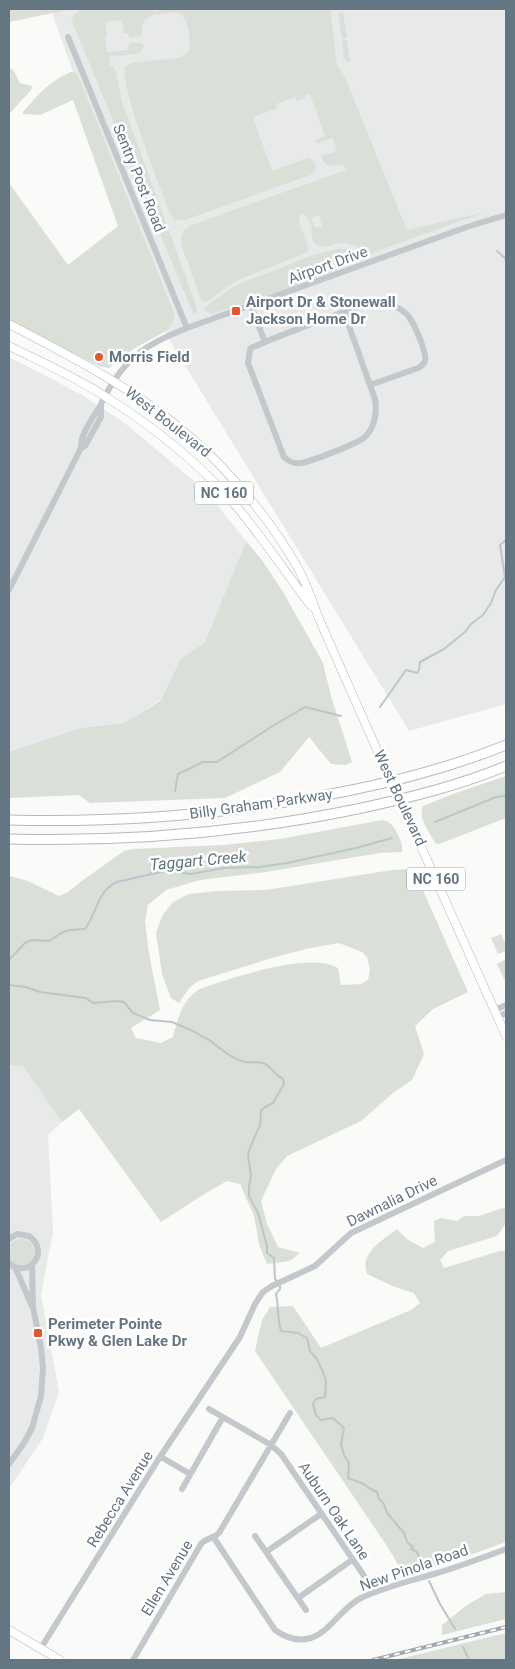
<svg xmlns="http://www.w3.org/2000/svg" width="515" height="1669" viewBox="0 0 515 1669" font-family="Roboto,sans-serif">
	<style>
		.built { fill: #e8e9e9 }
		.green { fill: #dadfd7; fill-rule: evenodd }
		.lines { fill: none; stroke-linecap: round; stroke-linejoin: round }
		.stream { stroke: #bbc7cb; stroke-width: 2 }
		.major-casing { stroke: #b5babe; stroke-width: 9 }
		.highway-casing { stroke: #b4b9bd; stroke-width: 11 }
		.minor { stroke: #c3c8cc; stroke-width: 6 }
		.major { stroke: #fff; stroke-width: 8 }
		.highway { stroke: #fff; stroke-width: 9 }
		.rail-casing { stroke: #a2aab0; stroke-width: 4 }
		.rail { stroke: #fff; stroke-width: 2; stroke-dasharray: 5.5; stroke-linecap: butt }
		.poi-dot { fill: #e4572e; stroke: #fff; stroke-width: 2 }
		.labels { text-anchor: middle; stroke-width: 5; stroke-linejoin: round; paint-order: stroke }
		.shield { fill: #fff; stroke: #939fa8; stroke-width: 1 }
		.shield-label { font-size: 14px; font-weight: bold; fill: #657683 }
		.street-label { font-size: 15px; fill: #657683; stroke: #fff }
		.poi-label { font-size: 15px; font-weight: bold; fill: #657683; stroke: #fff; text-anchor: start }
		.water-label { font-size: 16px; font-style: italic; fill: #60757c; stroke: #fff }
	</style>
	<rect width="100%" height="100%" fill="#fafaf8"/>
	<path class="built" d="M9,9H506V704L409,731L167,336L52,13L9,22Z
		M9,357L84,396L126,424L207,492L246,541L205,642L180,660L160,700L124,723L80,728L9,752Z
		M9,1065L23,1066L62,1122L48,1135L53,1232L41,1295L59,1392L43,1438L9,1489Z"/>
	<path class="green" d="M9,9H72L9,22Z
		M80,9H153L154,12L159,11V9H330L337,66L344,75L407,230L486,212L366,255L367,258L277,293L212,314L207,312L204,308L227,291L243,282L274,271L304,258L336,249H345L356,252L360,247C355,246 349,243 344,243C334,242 326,250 317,245C306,238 319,224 303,214L299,216C299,230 309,241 308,252L236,281L208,301L202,302L181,244C181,236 182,231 189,226L346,170L343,164C333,167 325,168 321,156L337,151L333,138L317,143L316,140L325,136L310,94L305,95V98L297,101L295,97L276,104L277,108L253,117L272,171L308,158C317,161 317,167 313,174L185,220H175L170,214C161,188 120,88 125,67L132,63L179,58C182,56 186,55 188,51C192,44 188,19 181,14C175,11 168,13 162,14C155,14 148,15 144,21C141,26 143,31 141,36L129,38L128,33H124L122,20L105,22L107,36H105L107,52L128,50L129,45L131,43H141L144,46L140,53L109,57L110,66H113L116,71L121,99L197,308V312L195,314L193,313L185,294L71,19ZM319,215L322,226L315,228L311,218Z
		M343,12L347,38L342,39L338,13Z
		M347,40L349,57H350V62L349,63L344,58L342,41Z
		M9,67L14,71L20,83L32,86L31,90L9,114Z
		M71,72H76L80,80L174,313V319L171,325L166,331L135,348L109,368L99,366L9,321V183L68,265L118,226L73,100L40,115L23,114V112C37,96 50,80 71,72Z
		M246,541L262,560L283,592L323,663L331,696L352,762L345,765L331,764L309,737L280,772L225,798L90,803L79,795L9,798V752L80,728L124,723L160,701L180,660L205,642Z
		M506,776V818L439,844L435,843C430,833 417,817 423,806L453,794Z
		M382,820C383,820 389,822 390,823C396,828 404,845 402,852L380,853L266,872L200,880L166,890L148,905L145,921L149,953L160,1010L131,1028L136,1038L161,1043L173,1037C178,1018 183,997 202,988C233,978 309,951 338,968L341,985L361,984L368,980L370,970L367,957L362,952L339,943L310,948L275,957L198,981L189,988L179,1003L171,998L162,974L156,933L162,916L173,902L189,894L217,891L266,890L392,870L408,869L417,877L468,992L433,1009L415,1026L424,1054L412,1080L393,1093L361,1121L287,1156L276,1169L261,1201L267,1224L278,1247L300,1253L290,1261L267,1264L259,1244L254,1216L240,1184L227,1181L201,1196L161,1222L79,1109L62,1122L23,1066L9,1065V876L28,881L59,896L68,892L83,880L124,851L133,849L224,845L280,839Z
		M501,934L506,945V951L498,954L491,938Z
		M506,959V978L504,979L497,964Z
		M506,1207V1223L497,1236L448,1251L440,1260L444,1268L500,1251H506V1542L406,1578L387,1546L255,1351L262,1320L270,1307L293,1306L321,1348L411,1310L420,1303L414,1293L395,1287L367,1274C359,1253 383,1240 397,1229L408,1240L423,1248L435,1242L434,1221L441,1218L457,1221L464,1216H479Z
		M8 1252a13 13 0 1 1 26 0a13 13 0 1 1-26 0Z
		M506,1592V1619L442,1635V1625L467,1605L486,1594Z
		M506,1633V1660H395Z"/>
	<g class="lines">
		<path class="stream" d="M497,251L506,259
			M380,707L406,670L417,673L419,670L420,662L444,649L466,631L471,624L483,615L491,603L496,590L505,577L500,545L506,540
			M175,791L178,774L203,762H217L271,727L305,707L341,716
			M435,822L496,797L506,796
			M151,872L155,860
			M9,960L26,942L33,940L49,941L63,932L70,930L85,929C97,913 97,891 117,882L165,871L191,874L224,868L260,867L287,863L356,848L392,838
			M9,985L26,987L40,992L86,998L93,1003L118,1001L124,1002L133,1013L150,1020L172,1022L195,1032L203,1037L208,1039C218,1047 232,1059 245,1062C252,1063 259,1061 265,1064C273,1068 275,1075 283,1079L284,1084L273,1103L265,1107L261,1111L260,1125L250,1148L248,1154L251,1176L249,1187V1196L258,1213L267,1246V1253L274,1258L275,1279L277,1281
			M280,1286V1289L276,1294C279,1306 277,1319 281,1331L298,1333L307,1338L310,1351L316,1358L323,1372L326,1381L325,1397L316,1399L313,1404L316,1415L321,1420L333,1418L344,1428L341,1444L344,1455L349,1463L348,1478L364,1484L369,1488L377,1492L379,1499L384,1504L387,1513L404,1533L407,1542L413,1547L411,1549L417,1552L423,1567
			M429,1581L440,1604L455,1629
			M463,1647L469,1660"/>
		<defs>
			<path id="major" d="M9,324C84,363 158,401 218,463C247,493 274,527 295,563C306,581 312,601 320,621C336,658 353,695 369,732C415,833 461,935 506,1036
				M9,346C41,362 76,377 106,397C154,427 199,463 236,506C263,538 286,573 311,606
				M9,1630L60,1660"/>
			<path id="highway" d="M9,820C123,823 235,814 347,791C402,780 454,766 506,745
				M9,839C126,842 241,833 357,809C408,798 458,786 506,766"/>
		</defs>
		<use href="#major" class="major-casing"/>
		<use href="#highway" class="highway-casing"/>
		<path class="minor" d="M68,37L187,328
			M251,306L265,342
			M344,312L375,399C377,412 376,425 366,436C360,443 312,461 301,463C294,464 289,462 284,457L248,363L250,350L251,348C280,335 309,325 338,314C351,310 365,303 379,303C390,303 402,308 409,317C414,323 427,353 425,360C425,365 421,366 418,368L370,385
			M101,405V417L85,446L81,448C80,434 93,418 100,406C102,403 103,399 105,396C126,356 147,344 187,328L467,227L506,215
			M9,590L81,448
			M495,1010L506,1005
			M498,1017L506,1013
			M9,1239L17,1234L29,1236C51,1252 28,1280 9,1263
			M15,1267L32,1306
			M209,1409L271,1445L281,1454L375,1592
			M161,1457L190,1474
			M9,1464L24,1443L32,1428L41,1396L43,1368L41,1348L33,1307L32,1264
			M182,1489L223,1417
			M255,1536L306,1610
			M214,1538L275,1630C286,1638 297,1642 311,1638C331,1631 342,1607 361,1598C384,1587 410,1581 434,1574C458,1567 482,1558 506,1549
			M266,1552L321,1514
			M298,1598L352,1560
			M41,1648L158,1460L240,1337L255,1304L263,1292L272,1286L315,1266L351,1233L506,1160
			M133,1660L201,1544C206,1538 213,1539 219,1533L290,1413"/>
		<use href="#major" class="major"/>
		<use href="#highway" class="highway"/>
		<defs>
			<path id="rail" d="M373,1660L506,1627"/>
		</defs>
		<use href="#rail" class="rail-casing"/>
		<use href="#rail" class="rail"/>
	</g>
	<g class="poi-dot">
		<rect x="231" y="306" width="10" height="10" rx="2.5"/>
		<circle cx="99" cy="357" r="5"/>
		<rect x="33" y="1328" width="10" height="10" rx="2.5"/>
	</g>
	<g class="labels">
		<g class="shield">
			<rect x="195" y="481.5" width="58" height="23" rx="4"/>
			<rect x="407" y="867.5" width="58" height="23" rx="4"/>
		</g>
		<g class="shield-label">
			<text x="224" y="498">NC 160</text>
			<text x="436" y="884">NC 160</text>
		</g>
		<g class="street-label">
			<text transform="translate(139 178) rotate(68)" y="5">Sentry Post Road</text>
			<text transform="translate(328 265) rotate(-20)" y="5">Airport Drive</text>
			<text transform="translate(168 422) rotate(38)" y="5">West Boulevard</text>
			<text transform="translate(400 798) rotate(65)" y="5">West Boulevard</text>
			<text transform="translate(261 804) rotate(-8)" y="5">Billy Graham Parkway</text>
			<text transform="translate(392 1201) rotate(-26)" y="5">Dawnalia Drive</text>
			<text transform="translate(120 1499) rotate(-58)" y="5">Rebecca Avenue</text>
			<text transform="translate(334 1511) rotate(56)" y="5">Auburn Oak Lane</text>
			<text transform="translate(414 1568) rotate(-19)" y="5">New Pinola Road</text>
			<text transform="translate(167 1578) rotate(-59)" y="5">Ellen Avenue</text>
		</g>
		<g class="poi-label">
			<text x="246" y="307">Airport Dr &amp; Stonewall<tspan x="246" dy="17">Jackson Home Dr</tspan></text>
			<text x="109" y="362">Morris Field</text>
			<text x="48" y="1329">Perimeter Pointe<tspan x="48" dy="17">Pkwy &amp; Glen Lake Dr</tspan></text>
		</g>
		<g class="water-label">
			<text transform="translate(198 860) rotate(-5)" y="6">Taggart Creek</text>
		</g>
	</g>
	<rect width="515" height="1669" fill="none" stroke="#657683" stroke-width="20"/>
</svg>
